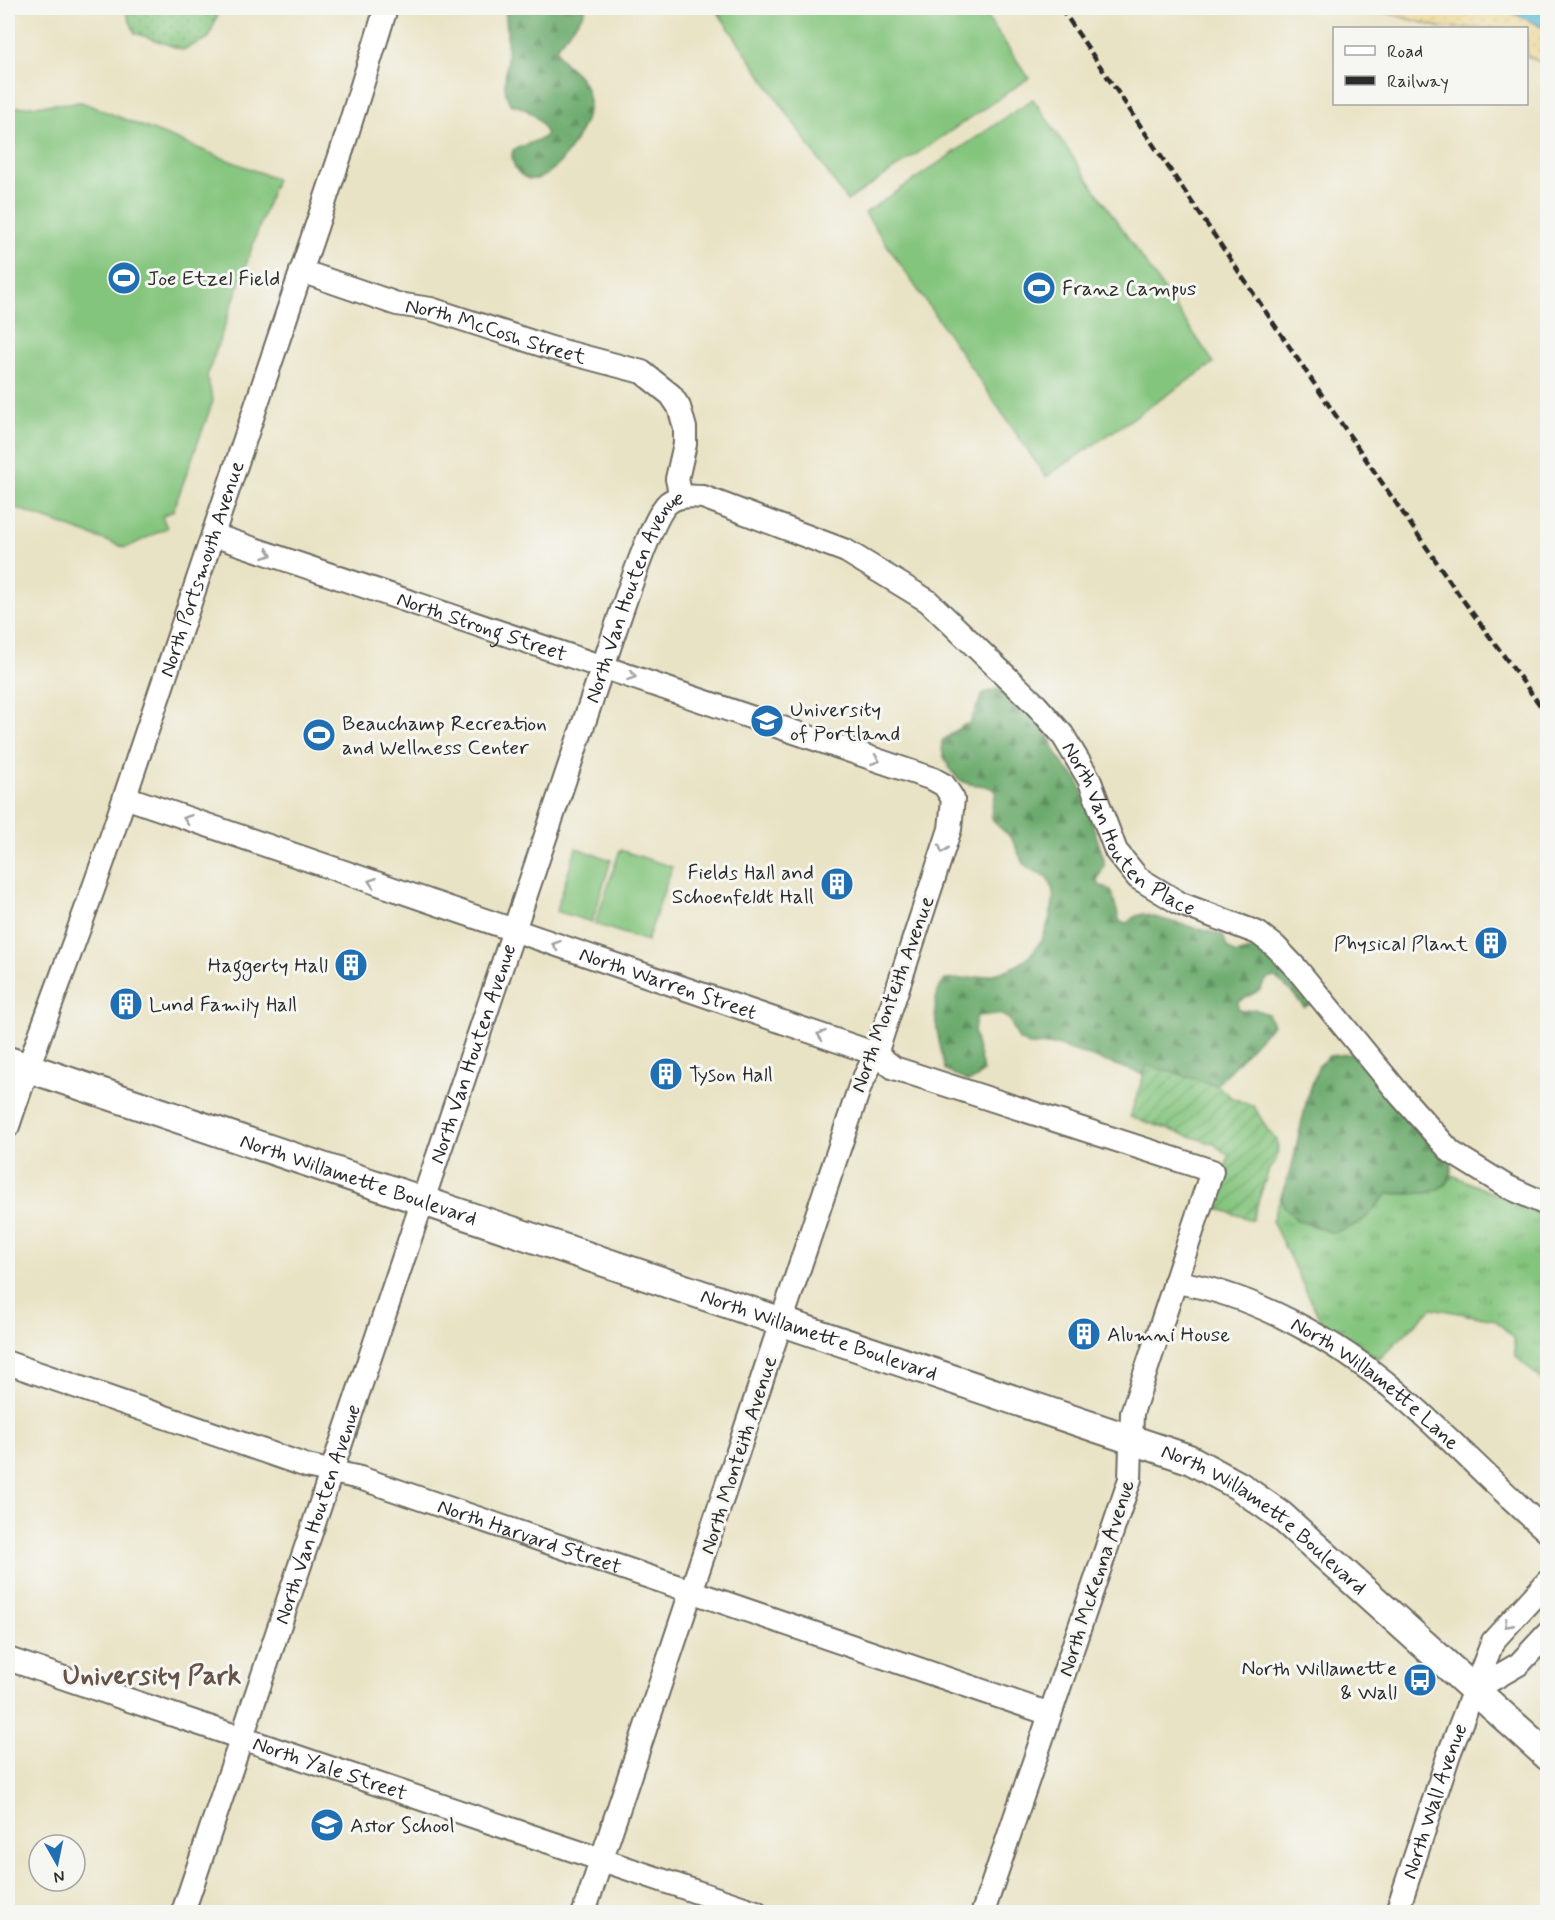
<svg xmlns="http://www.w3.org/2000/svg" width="1555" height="1920" viewBox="0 0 1555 1920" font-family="Mynerve,sans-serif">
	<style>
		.grass { fill: url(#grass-tufts); stroke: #587854; stroke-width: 1.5 }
		.forest { fill: url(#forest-firs); stroke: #4b6a4c; stroke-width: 1.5 }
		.sand { fill: url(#sand-dots); stroke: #8c8264; stroke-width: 1.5 }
		.park { fill: url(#park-dots); stroke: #587854; stroke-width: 1.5 }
		.garden { fill: url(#garden-furrows); stroke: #587854; stroke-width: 1.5 }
		.pitch { fill: #84c57d; stroke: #587854; stroke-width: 1.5 }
		.water { fill: url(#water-ripples); stroke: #407380; stroke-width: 1.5 }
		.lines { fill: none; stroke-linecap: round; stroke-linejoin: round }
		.minor-casing { stroke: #6e6b61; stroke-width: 26 }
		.major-casing { stroke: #6e6b61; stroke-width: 32 }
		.minor { stroke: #fff; stroke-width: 22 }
		.major { stroke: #fff; stroke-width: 28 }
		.rail { stroke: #2b2b2b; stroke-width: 4.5; stroke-dasharray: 9 4.5; stroke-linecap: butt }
		.oneway { stroke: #a0a0a0 }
		.labels { text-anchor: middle; stroke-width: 6; stroke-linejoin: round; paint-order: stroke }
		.poi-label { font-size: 21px; fill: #2b2b2b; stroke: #f6f6f2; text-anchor: start }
		.street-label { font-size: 21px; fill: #2b2b2b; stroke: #f6f6f2 }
		.district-label { font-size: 27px; font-weight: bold; fill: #655347; stroke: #f6f6f2 }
	</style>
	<defs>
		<pattern id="grass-tufts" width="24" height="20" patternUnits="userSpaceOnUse" patternTransform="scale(1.5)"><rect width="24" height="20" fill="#84c57d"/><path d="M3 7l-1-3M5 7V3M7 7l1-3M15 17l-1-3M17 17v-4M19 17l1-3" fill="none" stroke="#6ca067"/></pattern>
		<pattern id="forest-firs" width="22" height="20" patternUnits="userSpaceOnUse" patternTransform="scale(1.5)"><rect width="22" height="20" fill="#6baa6c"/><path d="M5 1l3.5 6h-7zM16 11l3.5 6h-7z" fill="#588b59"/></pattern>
		<pattern id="sand-dots" width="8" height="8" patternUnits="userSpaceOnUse" patternTransform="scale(1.5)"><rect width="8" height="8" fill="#eeda9e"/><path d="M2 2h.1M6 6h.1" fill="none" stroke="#cb8" stroke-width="1.8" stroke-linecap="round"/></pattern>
		<pattern id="park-dots" width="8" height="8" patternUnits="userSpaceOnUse" patternTransform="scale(1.5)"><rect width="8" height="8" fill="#84c57d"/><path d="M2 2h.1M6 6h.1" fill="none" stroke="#6ca067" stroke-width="1.8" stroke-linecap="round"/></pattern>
		<pattern id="garden-furrows" width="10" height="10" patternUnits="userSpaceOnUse" patternTransform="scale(1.5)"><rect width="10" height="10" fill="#84c57d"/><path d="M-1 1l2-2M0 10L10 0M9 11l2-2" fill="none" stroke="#6ca067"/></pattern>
		<pattern id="water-ripples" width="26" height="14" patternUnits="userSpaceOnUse" patternTransform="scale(1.5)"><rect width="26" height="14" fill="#56bbd4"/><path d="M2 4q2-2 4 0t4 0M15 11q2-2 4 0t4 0" fill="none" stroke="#4798ac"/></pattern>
	</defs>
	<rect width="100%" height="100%" fill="#f6f6f2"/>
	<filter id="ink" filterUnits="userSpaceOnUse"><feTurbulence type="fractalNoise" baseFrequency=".0167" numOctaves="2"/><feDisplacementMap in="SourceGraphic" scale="12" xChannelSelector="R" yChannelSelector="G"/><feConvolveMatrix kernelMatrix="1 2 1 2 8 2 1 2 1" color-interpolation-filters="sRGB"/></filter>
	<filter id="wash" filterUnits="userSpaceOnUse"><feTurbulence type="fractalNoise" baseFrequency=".008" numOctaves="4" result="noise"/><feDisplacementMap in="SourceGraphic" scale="24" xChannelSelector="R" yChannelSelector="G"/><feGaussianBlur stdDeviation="1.35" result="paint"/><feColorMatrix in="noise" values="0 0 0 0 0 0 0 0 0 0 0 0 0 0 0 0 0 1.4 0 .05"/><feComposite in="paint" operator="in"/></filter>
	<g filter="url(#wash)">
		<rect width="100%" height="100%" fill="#e9e3c5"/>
		<path class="grass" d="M1452,1175L1547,1217V1384L1515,1356L1514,1338L1495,1320L1432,1308L1379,1359L1324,1328L1272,1221L1281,1196L1284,1207L1366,1218L1387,1193L1413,1194L1446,1185Z"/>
		<path class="forest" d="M505,8H586L584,13L556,48C565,74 583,66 589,101C592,120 547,204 518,172C513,166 511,157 513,150L545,137L546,133C540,116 527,108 510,104C501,87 507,75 507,57C508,40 507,24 505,8Z
			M997,689L1010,692L1050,737L1054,749L1065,767L1078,780L1104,859V866L1097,881L1099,885L1111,890L1120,922L1127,923L1134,917L1143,914L1223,935L1227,947L1236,954L1257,948L1264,949L1313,1003L1304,1007L1290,990L1274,977L1266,980L1260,990L1238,1002V1008L1242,1011L1254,1009L1268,1014L1273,1024L1206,1096L1057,1045H1029L1019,1040L1009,1019L1000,1014L977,1016C969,1037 981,1051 983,1072L977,1078L968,1082L945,1070C941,1044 925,1001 945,980C993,977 1035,973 1049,920C1052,909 1056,894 1051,884C1046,873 1039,874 1030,869C1019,862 1018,847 1011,838C1005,830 996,827 992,818C989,810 995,800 996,791C985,783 975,787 964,782C951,777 940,753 942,741L962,726L970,723L983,693Z
			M1359,1053L1451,1162C1455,1199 1414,1194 1388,1193L1366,1218L1351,1227L1333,1233L1297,1220L1284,1207L1281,1196L1293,1162L1307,1098L1319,1065L1329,1056Z"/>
		<path class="sand" d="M1369,8H1503L1547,29V75L1540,62L1527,56L1526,28H1442Z"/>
		<path class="park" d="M124,8H220L209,38L183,50L135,33Z"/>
		<path class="garden" d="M1147,1065L1218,1086L1232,1098L1254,1106L1267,1129L1277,1140C1278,1151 1279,1162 1269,1169L1252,1220L1213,1207L1229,1156L1214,1144L1130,1117Z"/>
		<path class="pitch" d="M715,8H981L1029,78L847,201Z
			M1033,99L1214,363L1046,477L865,213Z
			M81,102L276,179L207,376L213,401L173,511L162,516L167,528L126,548L8,505V108Z
			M576,848L611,860L592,922L556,911Z
			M620,850L672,867L647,941L595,924Z"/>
		<path class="water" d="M1503,8H1547V29Z"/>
	</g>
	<g filter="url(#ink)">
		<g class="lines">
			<defs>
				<g id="minor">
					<path id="s1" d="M301,271L397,304L431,309L551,348L642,372L671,395L679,407L685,428V444L677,479L681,497"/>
					<path id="s2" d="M213,535L933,779L944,785L953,799L950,829L876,1054L860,1086L584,1912"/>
					<path id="s3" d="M125,797L876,1054L894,1068L1212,1171L1132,1413L1130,1479L983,1912"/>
					<path id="s4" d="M8,1126C41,1026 81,929 114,829L342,150L386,8"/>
					<path id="s5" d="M1175,1282C1252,1293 1339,1342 1397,1392C1449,1436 1496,1487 1548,1532"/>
					<path id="s6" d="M8,1363L307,1466L360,1478L1050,1714"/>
					<path id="s7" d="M8,1659L756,1912"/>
					<path d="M1474,1690L1519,1664L1548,1633"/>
					<path id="s8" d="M183,1912L603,666C613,638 650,518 668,503C678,495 691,496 703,497L846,551L928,601L1036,705L1062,734L1089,779L1116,851L1138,878L1181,904L1258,933L1275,946L1296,968L1401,1096L1451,1152L1506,1186L1548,1205"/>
					<path id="s9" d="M1397,1912L1449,1754L1493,1641L1548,1581"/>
				</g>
				<g id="major">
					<path id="s10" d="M8,1061L1189,1459L1239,1486L1280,1515L1548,1756"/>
				</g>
			</defs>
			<use href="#minor" class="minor-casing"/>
			<use href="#major" class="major-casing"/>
			<use href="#minor" class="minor"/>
			<use href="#major" class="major"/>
			<path class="rail" d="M1061,8L1332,410L1460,596L1548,716"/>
		</g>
		<defs><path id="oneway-chevron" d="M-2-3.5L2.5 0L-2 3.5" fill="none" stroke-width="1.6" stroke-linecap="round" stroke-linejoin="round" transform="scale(1.5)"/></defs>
		<g class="oneway">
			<use href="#oneway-chevron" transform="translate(268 554) rotate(19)"/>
			<use href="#oneway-chevron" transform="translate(632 676) rotate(19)"/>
			<use href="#oneway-chevron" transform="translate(876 760) rotate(19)"/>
			<use href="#oneway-chevron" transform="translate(187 819) rotate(-161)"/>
			<use href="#oneway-chevron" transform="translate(943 849) rotate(108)"/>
			<use href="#oneway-chevron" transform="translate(372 882) rotate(-161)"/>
			<use href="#oneway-chevron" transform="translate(556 945) rotate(-161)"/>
			<use href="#oneway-chevron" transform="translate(821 1035) rotate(-161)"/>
			<use href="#oneway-chevron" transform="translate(1508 1624) rotate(132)"/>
		</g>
	</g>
	<defs>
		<symbol id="stadium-disc" viewBox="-11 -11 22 22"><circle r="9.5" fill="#1f6fb2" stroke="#f6f6f2"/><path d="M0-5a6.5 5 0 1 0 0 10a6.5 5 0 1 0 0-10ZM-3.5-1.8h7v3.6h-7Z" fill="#fff"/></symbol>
		<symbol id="university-disc" viewBox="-11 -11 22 22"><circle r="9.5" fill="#1f6fb2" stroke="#f6f6f2"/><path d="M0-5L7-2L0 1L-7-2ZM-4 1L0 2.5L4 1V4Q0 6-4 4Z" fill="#fff"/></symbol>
		<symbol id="building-disc" viewBox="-11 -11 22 22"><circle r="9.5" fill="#1f6fb2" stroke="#f6f6f2"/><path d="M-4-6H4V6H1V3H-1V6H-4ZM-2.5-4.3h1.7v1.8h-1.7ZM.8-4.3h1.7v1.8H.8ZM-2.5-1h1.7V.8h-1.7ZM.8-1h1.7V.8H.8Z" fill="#fff"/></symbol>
		<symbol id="bus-disc" viewBox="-11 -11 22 22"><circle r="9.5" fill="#1f6fb2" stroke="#f6f6f2"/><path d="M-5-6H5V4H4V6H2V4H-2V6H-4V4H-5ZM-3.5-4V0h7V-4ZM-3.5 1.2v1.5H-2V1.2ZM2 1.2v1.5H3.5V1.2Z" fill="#fff"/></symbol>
		<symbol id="school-disc" viewBox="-11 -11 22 22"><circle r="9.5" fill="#1f6fb2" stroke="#f6f6f2"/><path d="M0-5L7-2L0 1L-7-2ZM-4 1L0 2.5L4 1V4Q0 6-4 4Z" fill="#fff"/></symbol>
	</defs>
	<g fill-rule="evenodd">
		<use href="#stadium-disc" x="105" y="259" width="38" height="38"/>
		<use href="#stadium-disc" x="1020" y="269" width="38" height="38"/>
		<use href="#university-disc" x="748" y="702" width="38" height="38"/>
		<use href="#stadium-disc" x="300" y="716" width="38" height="38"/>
		<use href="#building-disc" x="818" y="865" width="38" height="38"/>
		<use href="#building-disc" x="1472" y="924" width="38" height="38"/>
		<use href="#building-disc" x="332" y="946" width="38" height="38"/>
		<use href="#building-disc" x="107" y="985" width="38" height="38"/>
		<use href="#building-disc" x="647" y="1055" width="38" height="38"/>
		<use href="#building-disc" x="1065" y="1315" width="38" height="38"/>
		<use href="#bus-disc" x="1401" y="1661" width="38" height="38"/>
		<use href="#school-disc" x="308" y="1806" width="38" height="38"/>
	</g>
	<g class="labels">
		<g class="poi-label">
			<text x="147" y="285">Joe Etzel Field</text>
			<text x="1062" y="295">Franz Campus</text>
			<text x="790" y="716">University<tspan x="790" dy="24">of Portland</tspan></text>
			<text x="342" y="730">Beauchamp Recreation<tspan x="342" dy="24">and Wellness Center</tspan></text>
			<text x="814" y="879" text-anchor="end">Fields Hall and<tspan x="814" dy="24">Schoenfeldt Hall</tspan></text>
			<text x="1468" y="950" text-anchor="end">Physical Plant</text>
			<text x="328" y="972" text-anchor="end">Haggerty Hall</text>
			<text x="149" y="1011">Lund Family Hall</text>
			<text x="689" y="1081">Tyson Hall</text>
			<text x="1107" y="1341">Alumni House</text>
			<text x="1397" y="1675" text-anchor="end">North Willamette<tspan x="1397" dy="24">&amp; Wall</tspan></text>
			<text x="350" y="1832">Astor School</text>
		</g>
		<g class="street-label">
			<text dy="7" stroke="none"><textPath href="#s1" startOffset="204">North McCosh Street</textPath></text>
			<text dy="7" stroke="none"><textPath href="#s4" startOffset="590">North Portsmouth Avenue</textPath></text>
			<text dy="7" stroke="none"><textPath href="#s8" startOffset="1392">North Van Houten Avenue</textPath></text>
			<text dy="7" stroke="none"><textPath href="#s2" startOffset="284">North Strong Street</textPath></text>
			<text dy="7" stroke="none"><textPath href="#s8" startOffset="2085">North Van Houten Place</textPath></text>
			<text dy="7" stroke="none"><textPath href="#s3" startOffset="574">North Warren Street</textPath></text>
			<text transform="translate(892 994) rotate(-70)" y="7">North Monteith Avenue</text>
			<text dy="7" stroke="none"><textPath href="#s8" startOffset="906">North Van Houten Avenue</textPath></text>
			<text dy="7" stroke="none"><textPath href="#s10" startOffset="370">North Willamette Boulevard</textPath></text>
			<text dy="7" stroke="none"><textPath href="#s10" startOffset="856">North Willamette Boulevard</textPath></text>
			<text dy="7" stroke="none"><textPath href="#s5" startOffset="228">North Willamette Lane</textPath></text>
			<text transform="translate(738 1455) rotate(-72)" y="7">North Monteith Avenue</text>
			<text dy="7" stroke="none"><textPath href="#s8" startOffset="420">North Van Houten Avenue</textPath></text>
			<text dy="7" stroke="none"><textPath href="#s10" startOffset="1342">North Willamette Boulevard</textPath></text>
			<text dy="7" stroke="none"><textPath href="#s6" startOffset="550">North Harvard Street</textPath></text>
			<text transform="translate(1096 1578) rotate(-72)" y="7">North McKenna Avenue</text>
			<text dy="7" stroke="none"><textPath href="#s7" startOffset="340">North Yale Street</textPath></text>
			<text dy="7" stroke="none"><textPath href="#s9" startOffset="117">North Wall Avenue</textPath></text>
		</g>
		<g class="district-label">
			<text x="152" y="1684">University Park</text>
		</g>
	</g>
	<rect width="1555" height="1920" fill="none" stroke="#f6f6f2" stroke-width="30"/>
	<rect x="1333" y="27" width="195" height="78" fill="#f6f6f2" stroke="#a5a5a2" stroke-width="1.5"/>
	<rect x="1345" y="46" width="30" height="9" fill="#ffffff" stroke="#a5a5a2" stroke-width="1.5"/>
	<text x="1387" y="57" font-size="18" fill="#2b2b2b">Road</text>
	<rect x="1345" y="76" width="30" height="9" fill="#2b2b2b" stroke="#a5a5a2" stroke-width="1.5"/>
	<text x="1387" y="87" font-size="18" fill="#2b2b2b">Railway</text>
	<g transform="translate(57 1863) rotate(171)"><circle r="28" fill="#f6f6f2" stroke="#a5a5a2" stroke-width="1.5"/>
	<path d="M0-4.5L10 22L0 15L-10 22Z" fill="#1f6fb2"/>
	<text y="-9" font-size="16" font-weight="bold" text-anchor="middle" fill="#2b2b2b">N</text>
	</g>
</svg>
